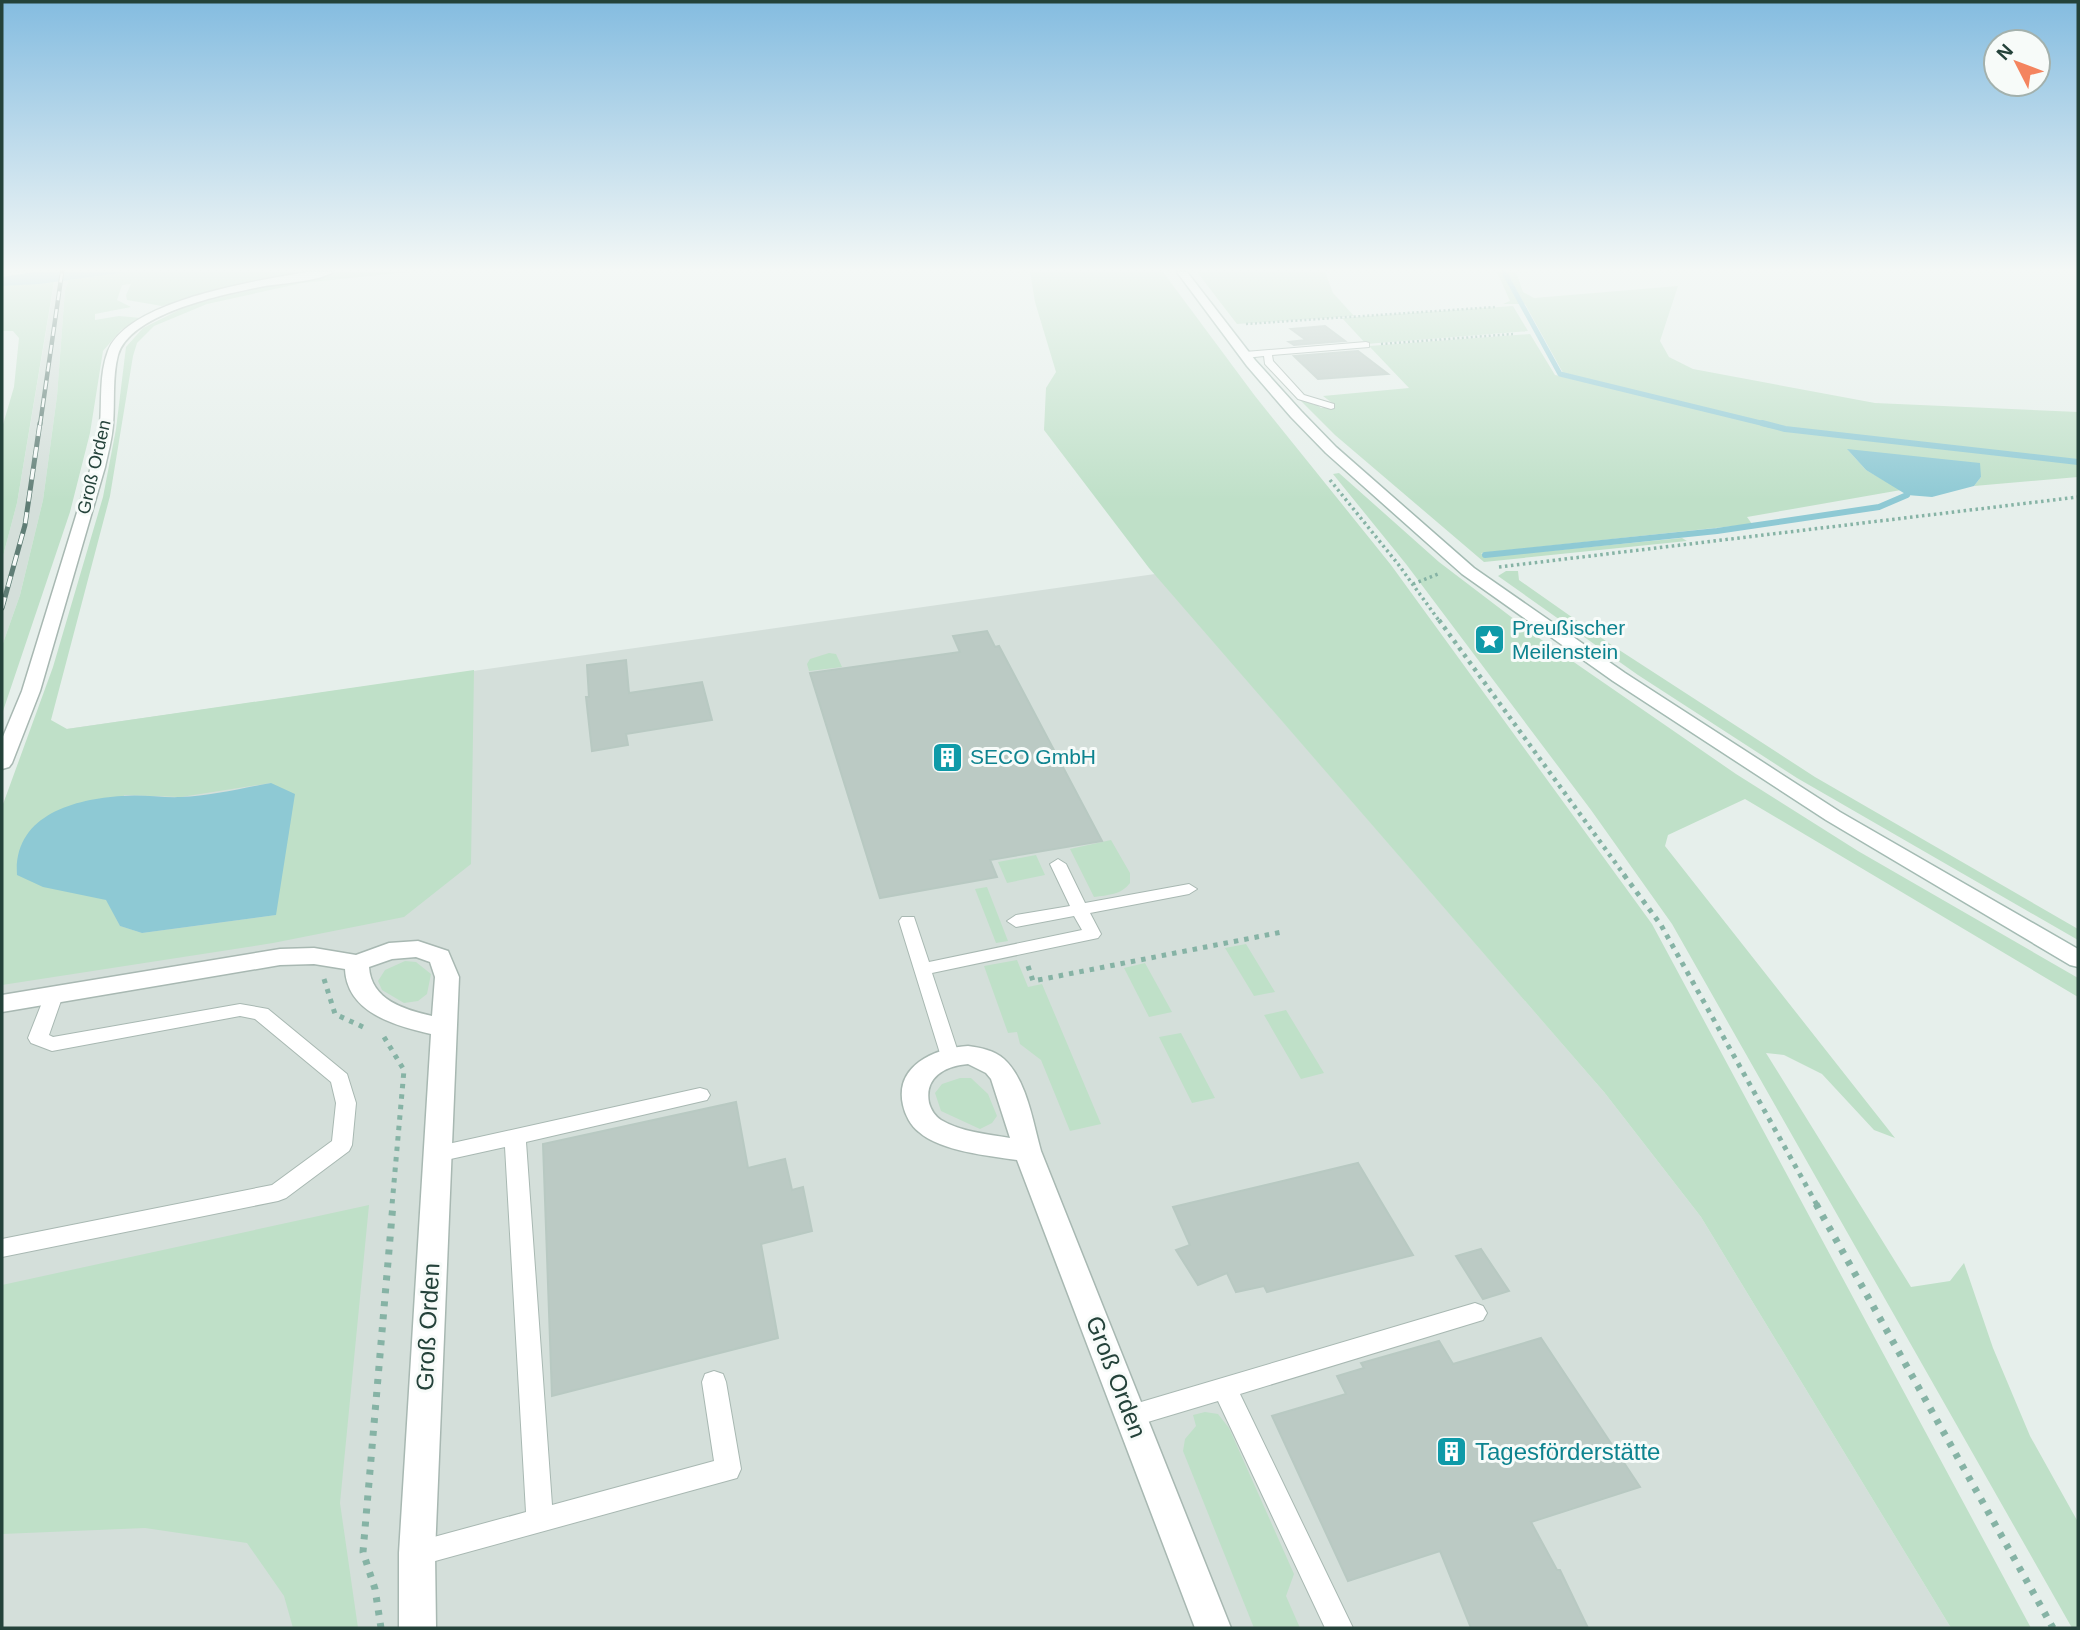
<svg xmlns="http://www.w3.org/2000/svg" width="2080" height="1630" viewBox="0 0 2080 1630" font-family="Arial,sans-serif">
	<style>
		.built { fill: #d4dfda }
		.green { fill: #bfe0c8; fill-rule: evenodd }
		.water { fill: #8ec9d4 }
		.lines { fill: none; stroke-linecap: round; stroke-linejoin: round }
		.stream-far1 { stroke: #8ec9d4; stroke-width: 5 }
		.stream { stroke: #8ec9d4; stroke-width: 6 }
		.building { fill: #bbcac4; stroke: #b8c9c2; stroke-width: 2 }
		.service-casing { stroke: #a8b8b2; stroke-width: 2 }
		.minor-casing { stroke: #a8b8b2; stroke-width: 3 }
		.secondary-casing { stroke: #a4bbb3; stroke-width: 3 }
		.path-far4 { stroke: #86b3a5; stroke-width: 2.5; stroke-dasharray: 2 2.5; stroke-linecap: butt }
		.path-far3 { stroke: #86b3a5; stroke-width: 3.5; stroke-dasharray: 2.5 3.5; stroke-linecap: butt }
		.path-far2 { stroke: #86b3a5; stroke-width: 4.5; stroke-dasharray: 3.5 5; stroke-linecap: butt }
		.path-far1 { stroke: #86b3a5; stroke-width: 5; stroke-dasharray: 4.5 6; stroke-linecap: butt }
		.path { stroke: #86b3a5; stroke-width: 7; stroke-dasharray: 5 8; stroke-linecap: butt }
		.service { fill: #fff; fill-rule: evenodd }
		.minor { fill: #fff; fill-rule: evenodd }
		.secondary { fill: #fff; fill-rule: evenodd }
		.rail-far1-casing { stroke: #5f7d75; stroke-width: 4.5 }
		.rail-casing { stroke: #5f7d75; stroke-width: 5 }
		.rail-far1 { stroke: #f7fbf9; stroke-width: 2.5; stroke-dasharray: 9; stroke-linecap: butt }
		.rail { stroke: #f7fbf9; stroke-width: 3.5; stroke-dasharray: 11; stroke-linecap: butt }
		.labels { text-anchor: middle; stroke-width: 6; stroke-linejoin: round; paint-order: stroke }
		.far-street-label { font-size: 18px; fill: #24423a; stroke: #f7fbf9 }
		.culture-label { font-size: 21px; fill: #0d838f; stroke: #f7fbf9; text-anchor: start }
		.near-street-label { font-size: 24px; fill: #24423a; stroke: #f7fbf9 }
		.near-culture-label { font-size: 24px; fill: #0d838f; stroke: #f7fbf9; text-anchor: start }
	</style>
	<rect width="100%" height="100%" fill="#e6efeb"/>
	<path class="built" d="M56,272L69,280L65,290L57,396L43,500L20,595L2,646V560L17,503Z
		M1155,574L1604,1092L1701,1217L1951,1628H2V807L31,734Z"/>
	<path class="green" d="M128,272H314L162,306L127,300L126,295L131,284L122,285L117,300L131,307L95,314V320L119,316L141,318L121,330L103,351L90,433L70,512L2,714V646L20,595L43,500L57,396L65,290L69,280Z
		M340,272H408L302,283L207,304L154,326L137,343L133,356L110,496L51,720L67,729L474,670L471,864L404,917L273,943L2,985V807L53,667L103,497L116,429L126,347L143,328L187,306L278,283ZM271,783L276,915L142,933L120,926L107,900L89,894L124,795L181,797Z
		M1030,272H1163L1255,396L1391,565L1652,924L2031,1628H1951L1701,1217L1604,1092L1149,568L1044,430L1046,388L1056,372L1035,302Z
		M1197,272H1325L1333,293L1354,316L1237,324Z
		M1497,272H1516L1523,292L1534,298L1678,286L1660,341L1669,357L1693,369L1875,403L2078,412V477L1974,486L1981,477L1848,450L1866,470L1901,490L1747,517L1752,524L1481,553L1486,557L1682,538L1687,541L1484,562L1335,435L1299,399L1312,401L1321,408L1335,405L1323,396L1409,388L1369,346L1530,334L1555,375L1560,376L1563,373L1525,304H1503L1510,301Z
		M54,282L17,503L2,560V428L14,387L19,338L13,331H2V286Z
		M1513,306L1528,331L1366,344L1342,318Z
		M1339,473L1439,562L1536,636L1736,774L1858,851L2078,978V997L1745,799L1668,835L1665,846L1895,1138L1874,1130L1822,1074L1784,1055L1766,1053L1911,1287L1950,1281L1964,1263L1993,1348L2030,1436L2078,1522V1628H2072L1672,924L1591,810L1406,564L1333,474Z
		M1506,571H1518L1519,580L1613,646L1815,777L2078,929V940L1797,778L1638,675L1498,576Z
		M829,653L836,654L842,667L809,671L807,664L810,659Z
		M1111,840L1130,873V883C1121,895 1108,895 1094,897L1070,849Z
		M1036,855L1045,875L1007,883L998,862Z
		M987,887L1008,941L996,943L975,889Z
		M1246,944L1275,992L1254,996L1225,948Z
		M1017,960L1028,987L1042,984L1101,1124L1070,1131L1041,1060L1020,1044L1017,1032L1008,1033L984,966Z
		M405,961L416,962L431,974L427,994L418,1001L404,1003L382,990L378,981L385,970Z
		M1145,963L1172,1012L1149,1017L1124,968Z
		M1286,1010L1324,1073L1301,1079L1264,1015Z
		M1181,1033L1215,1098L1192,1103L1159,1037Z
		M960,1078H971L988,1094L997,1116L992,1123L980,1129L941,1111L935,1093L942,1084Z
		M369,1205L340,1503L358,1628H293L284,1596L247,1543L145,1528L2,1534V1285Z
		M1205,1412L1218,1414L1229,1428L1294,1574L1286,1596L1300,1628H1254L1183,1451L1185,1439L1196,1426L1193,1415Z"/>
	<path class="water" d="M34,272H128L39,284L2,286V277Z
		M1847,449L1980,463L1981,477L1974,486L1932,497L1907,495L1866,470Z
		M271,783L295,794L276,915L142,933L120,926L106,900L43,887L17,875C13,816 73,799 122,796C142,794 162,798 181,797C211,796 242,788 271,783Z"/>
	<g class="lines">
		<path class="stream-far1" d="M1504,272L1560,374L1769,425"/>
		<path class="stream" d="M1762,423L1785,429L2078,462
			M1485,555L1717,531L1879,507L1907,495"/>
	</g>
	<path class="building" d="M1325,326L1345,341L1294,345L1289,342L1306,340L1291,329Z
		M1358,351L1388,374L1318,379L1294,356Z
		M987,631L995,647L999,646L1102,841L990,860L997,877L880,898L810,673L960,652L953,636Z
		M626,660L629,693L702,682L712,720L626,734L628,745L592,751L586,697H589L587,665Z
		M736,1102L748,1168L785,1159L792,1190L803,1187L812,1231L761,1244L778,1338L552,1396L543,1144Z
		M1358,1163L1413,1255L1267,1292L1264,1286L1236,1292L1227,1273L1198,1285L1176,1250L1190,1245L1173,1207Z
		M1481,1249L1509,1291L1483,1299L1456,1256Z
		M1541,1338L1640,1487L1531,1522L1557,1570H1560L1588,1628H1471L1440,1551L1348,1581L1272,1416L1346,1394L1337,1376L1364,1368L1361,1363L1439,1341L1453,1364Z"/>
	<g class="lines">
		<defs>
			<path id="service" d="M1366,342L1369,343V347L1272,355L1273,361L1304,395L1334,404V408L1331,409L1298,399L1265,364L1264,356L1245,358L1241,355L1245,352Z
				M1058,859L1066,864L1085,903L1189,884L1197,889L1189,894L1090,913L1101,934L1098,938L932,973L960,1058L957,1063L950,1065L943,1063L899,921L902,917H914L929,962L1082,930L1074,916L1016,927L1007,921L1016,915L1070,906L1050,864Z
				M54,989L61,991L63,995L49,1035L53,1037L240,1004L268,1009L347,1074L356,1103L352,1145L349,1151L286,1198L278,1201L2,1257V1239L272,1185L332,1141L336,1103L331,1082L255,1019L240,1016L52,1051L31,1043L28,1038L45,995L47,991Z
				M700,1088L707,1090L710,1095L707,1100L526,1142L552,1505L714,1461L702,1382L705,1374L714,1371L723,1374L726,1382L741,1469L737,1478L417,1566L408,1562L404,1553L408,1544L526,1512L505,1147L437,1162L430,1160L427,1154L430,1148Z
				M1475,1303L1483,1306L1487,1313L1483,1320L1240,1394L1353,1628H1325L1218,1401L1131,1427L1122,1424L1119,1416L1122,1408L1131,1405Z"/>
			<path id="minor" d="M306,272H333C318,282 279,283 260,287C222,295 131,313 118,355C112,377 115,402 113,425C112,439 108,453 105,467L40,691L12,763L9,767L2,769V739L22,691L91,467C94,453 99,439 100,425C102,401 99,374 108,351C128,300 257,281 306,272Z
				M418,941L448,951L459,977L435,1553L436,1628H399V1553L431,1034C396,1026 347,1013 345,969L314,964L280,965L2,1012V995L280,949L314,948L356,955L389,943ZM416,957L430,962L435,977L432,1016C405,1010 371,1000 369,967L392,959Z
				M968,1046C981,1048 994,1050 1004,1059C1027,1080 1033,1123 1041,1151L1231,1628H1195L1017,1160C989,1156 940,1151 919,1132C911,1126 905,1115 903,1105C894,1065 936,1048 968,1046ZM968,1064L986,1073L991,1079L1010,1138C987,1134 961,1132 941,1120C935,1116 931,1110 929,1103C924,1077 945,1066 968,1064Z"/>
			<path id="secondary" d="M1177,272H1187L1255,360L1301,411L1336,447L1474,568L1625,673L1840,812L2078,949V967L2070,965L1826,820L1613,681L1462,574L1326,453L1291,417L1247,366Z"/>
		</defs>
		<use href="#service" class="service-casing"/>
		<use href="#minor" class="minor-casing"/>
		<use href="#secondary" class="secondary-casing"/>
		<path class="path-far4" d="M1246,324L1495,307
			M1381,344L1513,334"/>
		<path class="path-far3" d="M1330,480L1398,564L1440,622
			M1499,567L2078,497
			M1413,584L1438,574"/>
		<path class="path-far2" d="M1439,620L1625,876"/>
		<path class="path-far1" d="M1624,875L1661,925L1817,1205
			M1028,966L1033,981L1282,932
			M324,979L335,1014L363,1027
			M384,1037L404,1070L392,1205"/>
		<path class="path" d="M1816,1204L2053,1628
			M381,1628L375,1589L363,1552L393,1204"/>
		<use href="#service" class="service"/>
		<use href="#minor" class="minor"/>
		<use href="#secondary" class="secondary"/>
		<defs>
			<path id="rail-far1" d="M40,425L62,272"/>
			<path id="rail" d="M2,608L25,525L40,423"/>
		</defs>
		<use href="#rail-far1" class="rail-far1-casing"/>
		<use href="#rail" class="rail-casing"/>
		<use href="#rail-far1" class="rail-far1"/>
		<use href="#rail" class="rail"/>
	</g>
	<linearGradient id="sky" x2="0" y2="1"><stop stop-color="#84bce0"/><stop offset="0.54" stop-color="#f4f8f6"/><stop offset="1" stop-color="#f4f8f6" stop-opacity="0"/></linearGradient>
	<rect width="2080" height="500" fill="url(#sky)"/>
	<defs>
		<symbol id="sight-square" viewBox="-11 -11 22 22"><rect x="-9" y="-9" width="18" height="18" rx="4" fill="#0f9aa8" stroke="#f7fbf9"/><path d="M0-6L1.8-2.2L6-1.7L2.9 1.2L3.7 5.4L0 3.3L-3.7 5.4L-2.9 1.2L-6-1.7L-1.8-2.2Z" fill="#fff"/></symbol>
		<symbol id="building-square" viewBox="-11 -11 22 22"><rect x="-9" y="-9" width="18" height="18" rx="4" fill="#0f9aa8" stroke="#f7fbf9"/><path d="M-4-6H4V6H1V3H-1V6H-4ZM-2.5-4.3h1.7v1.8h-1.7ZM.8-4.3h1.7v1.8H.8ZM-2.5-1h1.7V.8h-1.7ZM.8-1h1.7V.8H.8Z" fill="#fff"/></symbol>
	</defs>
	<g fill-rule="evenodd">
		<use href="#sight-square" x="1472" y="622" width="35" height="35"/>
		<use href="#building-square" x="930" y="740" width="35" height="35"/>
		<use href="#building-square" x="1434" y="1434" width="35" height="35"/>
	</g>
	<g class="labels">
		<g class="far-street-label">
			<text transform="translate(94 467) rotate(-77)" y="6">Groß Orden</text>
		</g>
		<g class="culture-label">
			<text x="1512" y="635">Preußischer<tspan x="1512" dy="24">Meilenstein</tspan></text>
			<text x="970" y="764">SECO GmbH</text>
		</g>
		<g class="near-street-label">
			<text transform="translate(428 1327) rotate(-87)" y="8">Groß Orden</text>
			<text transform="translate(1116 1377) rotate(69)" y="8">Groß Orden</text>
		</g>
		<g class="near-culture-label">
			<text x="1475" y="1460">Tagesförderstätte</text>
		</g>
	</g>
	<rect width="2080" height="1630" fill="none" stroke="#24423a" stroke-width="7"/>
	<g transform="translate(2017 63) rotate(312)"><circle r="33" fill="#f7fbf9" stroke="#a3b1ad" stroke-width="2"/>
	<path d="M0-5L12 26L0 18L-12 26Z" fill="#f4845f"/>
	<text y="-10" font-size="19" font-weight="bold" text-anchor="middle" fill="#24423a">N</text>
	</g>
</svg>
